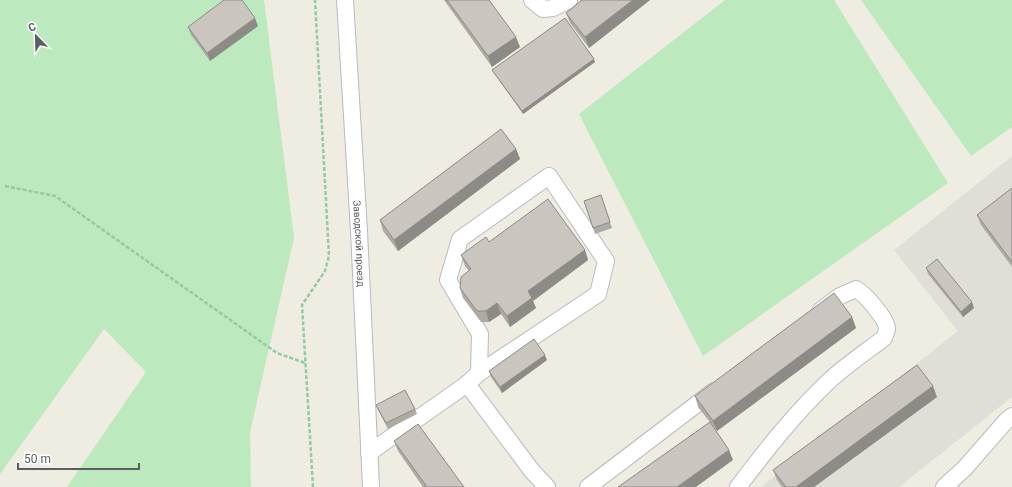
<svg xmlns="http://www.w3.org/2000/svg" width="1012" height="487" viewBox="0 0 1012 487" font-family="Roboto,sans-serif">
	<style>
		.industrial { fill: #dfded7 }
		.green { fill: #bce9bd }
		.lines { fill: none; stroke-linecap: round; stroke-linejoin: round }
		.minor-casing { stroke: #b7bbc0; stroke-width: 18 }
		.path { stroke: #94caa4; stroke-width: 2.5; stroke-dasharray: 4 2; stroke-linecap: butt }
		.minor { stroke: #fff; stroke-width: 16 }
		.wall { fill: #aeaaa4 }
		.shaded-wall { fill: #8d8b86 }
		.building { fill: #cac6bf; stroke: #8d8b86 }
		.labels { text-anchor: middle; stroke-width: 4; stroke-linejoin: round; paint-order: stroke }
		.street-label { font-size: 10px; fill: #5a5f64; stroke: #fff }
	</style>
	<rect width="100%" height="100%" fill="#efece2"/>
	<path class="industrial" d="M1012,156V397L899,487H761L958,331L894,250Z"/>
	<path class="green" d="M0,0H264L294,238L250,432L251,487H67L146,372L104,329L0,474Z
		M725,0H834L948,183L703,356L579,114Z
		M861,0H1012V127L971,156Z"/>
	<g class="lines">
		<defs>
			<g id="minor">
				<path id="s1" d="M345,0L359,231L371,487"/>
				<path d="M532,0L543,9L553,8L569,0"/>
				<path d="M467,384L532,471L547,487"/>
				<path d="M369,453L467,384L479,373L480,334L448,280L460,239L549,176L606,261L598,294L479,373"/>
				<path d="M588,487L714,391"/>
				<path d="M738,487C766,450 795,413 829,381C846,365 866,352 884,338C885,335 887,331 887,329C887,319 865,294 856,289L840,296L820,311"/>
				<path d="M944,487L964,469L1006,421L1012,416"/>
			</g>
		</defs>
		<use href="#minor" class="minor-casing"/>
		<path class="path" d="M5,186L55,196L277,353L305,363
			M313,487L302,305L325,271L329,256L315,0"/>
		<use href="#minor" class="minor"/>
	</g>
	<path class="wall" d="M444,0H489L520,47L492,67Z
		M582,0H650L589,48L570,23L566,13Z
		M258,26L210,61L191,35L188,27Z
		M595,62L523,114L493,72L492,70Z
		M516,149L520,159L398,251L383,231L380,220Z
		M1012,188V267L981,225L977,215Z
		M601,195L612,228L595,234L584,201Z
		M489,242L585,250L588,260L533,301L536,308L510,327L501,314L489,322H481L463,298L460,288L469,271L465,266L461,255Z
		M926,268L974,308L963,317L928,274Z
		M852,317L856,328L717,431L698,407L695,396Z
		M547,360L502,393L491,377L489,371Z
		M937,397L814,487H782L777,480L773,470Z
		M376,405L415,409L417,414L388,429L378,410Z
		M394,441L464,487H423L398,451Z"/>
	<path class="shaded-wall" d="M633,0H650L589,48L585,37Z
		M255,18L258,26L210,61L207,53Z
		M516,37L520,47L492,67L488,56Z
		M594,59L595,62L523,114L522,111Z
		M516,149L520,159L398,251L394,240Z
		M585,250L588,260L533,301L536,308L510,327L507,316L528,291Z
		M972,302L974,308L963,317L961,312Z
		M497,303L501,314L489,322L486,311Z
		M852,317L856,328L717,431L713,421Z
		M545,355L547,360L502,393L500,387Z
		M933,386L937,397L814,487H796Z
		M729,450L733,460L696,487H677Z"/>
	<path class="building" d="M224,0H242L255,18L207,53L188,27Z
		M447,0H489L516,37L488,56Z
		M582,0H633L585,37L566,13Z
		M565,18L594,59L522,111L492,70Z
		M501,129L516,149L394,240L380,220Z
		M1012,188V262L977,215Z
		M601,195L610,222L593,228L584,201Z
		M548,199L585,250L528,291L532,298L507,316L497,303L486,311H477L460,288L461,277L471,269L461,255L486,237L489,242Z
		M937,259L972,302L961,312L926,268Z
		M834,293L852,317L713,421L695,396Z
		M534,339L545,355L500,387L489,371Z
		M917,365L933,386L796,487H786L773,470Z
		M405,390L415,409L386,423L376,405Z
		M710,422L729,450L677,487H618Z
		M418,424L464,487H427L394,441Z"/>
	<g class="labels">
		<g class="street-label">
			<text dy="4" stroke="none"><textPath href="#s1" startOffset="244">Заводской проезд</textPath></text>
		</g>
	</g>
	<g transform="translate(36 36) rotate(337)" stroke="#ffffff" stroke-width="3" paint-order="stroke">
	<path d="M0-3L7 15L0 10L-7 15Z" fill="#5a5f64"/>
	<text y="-6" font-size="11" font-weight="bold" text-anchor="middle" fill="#5a5f64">С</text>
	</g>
	<path d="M18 463v6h121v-6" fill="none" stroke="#5a5f64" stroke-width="2"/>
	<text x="24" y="463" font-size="12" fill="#5a5f64" stroke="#ffffff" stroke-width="3" paint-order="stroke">50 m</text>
</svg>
